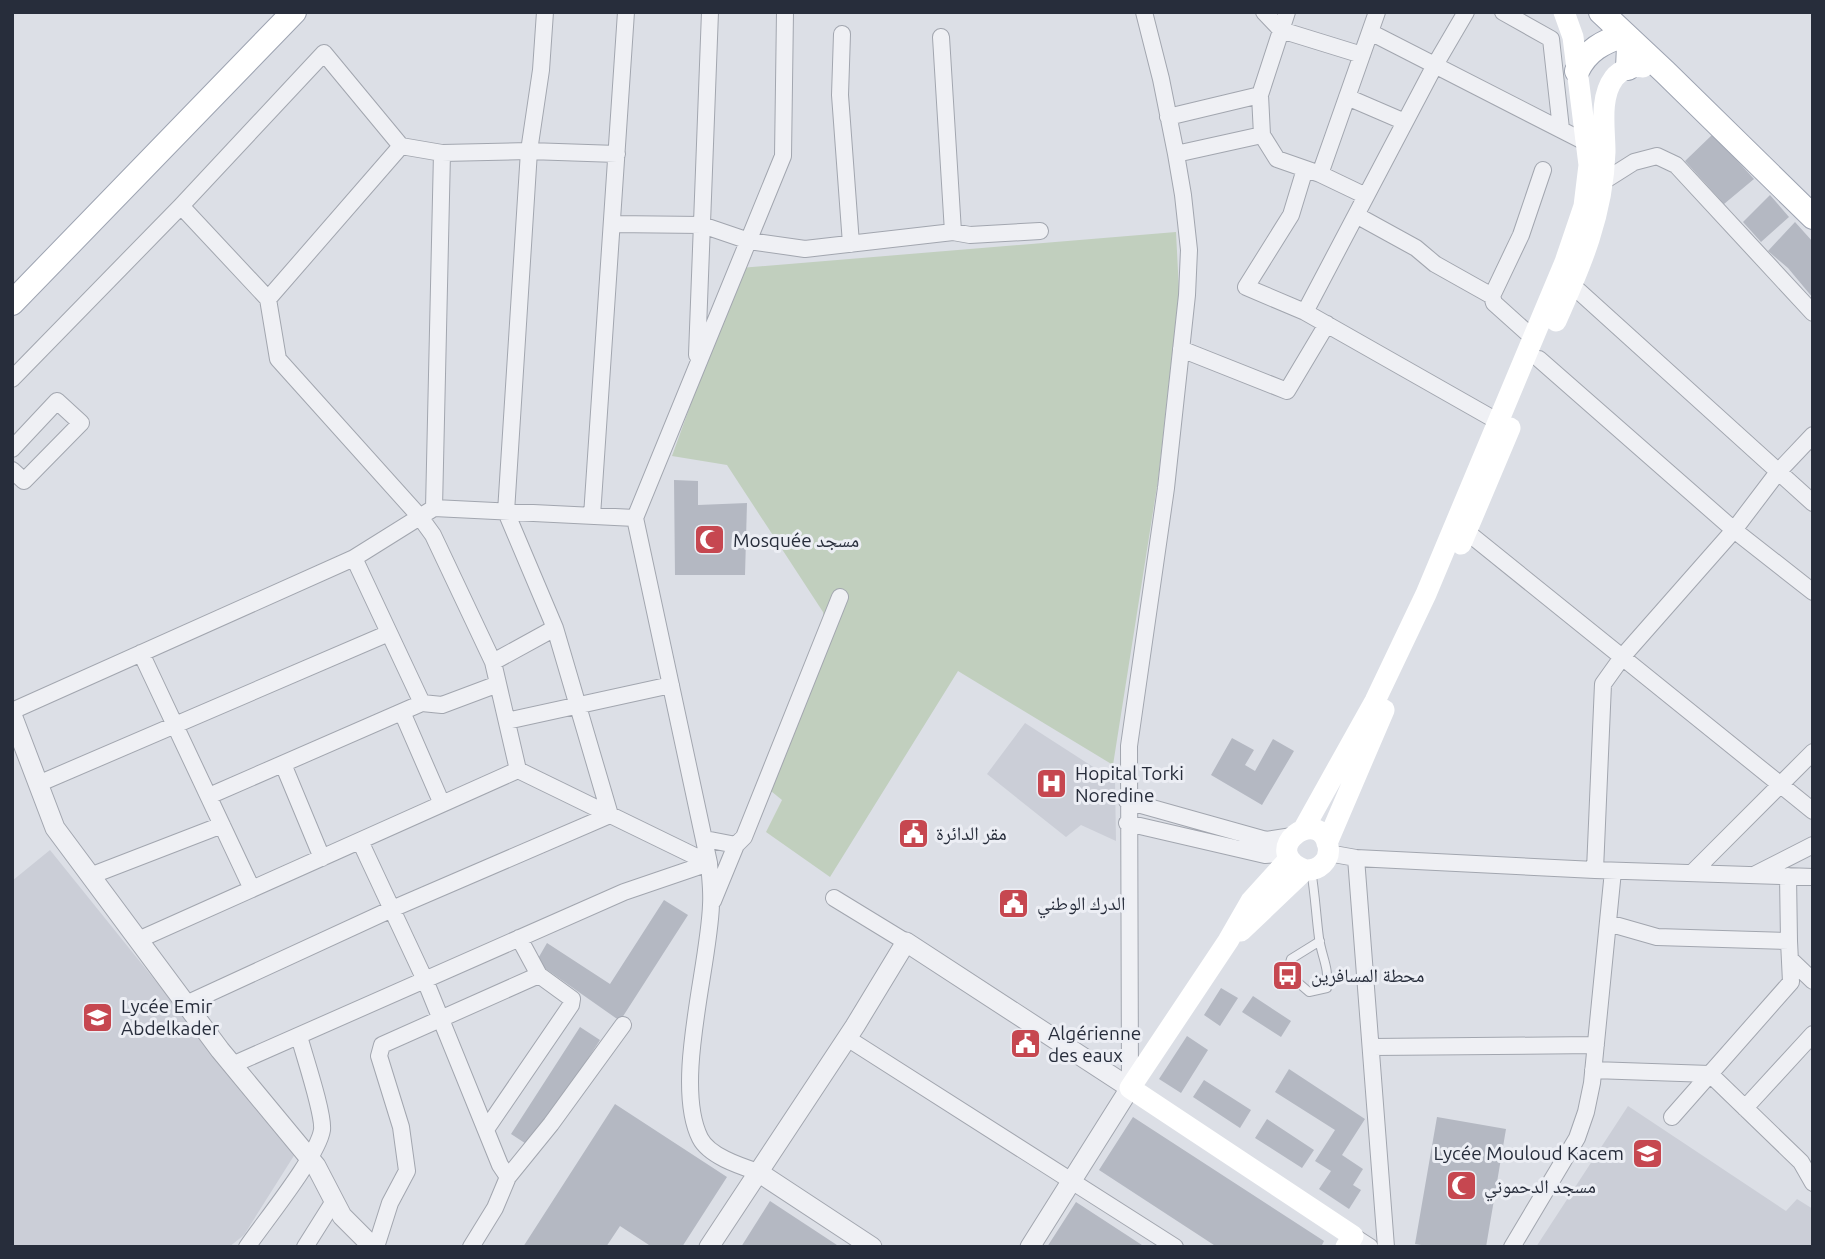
<svg xmlns="http://www.w3.org/2000/svg" width="1825" height="1259" viewBox="0 0 1825 1259" font-family="Ubuntu,'Noto Naskh Arabic',sans-serif">
	<style>
		.built { fill: #cbced7 }
		.green { fill: #c1cfbe }
		.building { fill: #b4b8c2 }
		.lines { fill: none; stroke-linecap: round; stroke-linejoin: round }
		.service-casing { stroke: #a2a6af; stroke-width: 10 }
		.minor-casing { stroke: #a2a6af; stroke-width: 18 }
		.tertiary-casing { stroke: #a2a6af; stroke-width: 21 }
		.primary-casing { stroke: #9da3b1; stroke-width: 26 }
		.service { stroke: #eff0f4; stroke-width: 8 }
		.minor { stroke: #eff0f4; stroke-width: 16 }
		.tertiary { stroke: #eff0f4; stroke-width: 19 }
		.secondary { stroke: #fff; stroke-width: 21 }
		.primary { stroke: #fff; stroke-width: 24 }
		.labels { text-anchor: middle; stroke-width: 6; stroke-linejoin: round; paint-order: stroke }
		.poi-label { font-size: 19px; fill: #272d3b; stroke: #eceef4; text-anchor: start }
	</style>
	<rect width="100%" height="100%" fill="#dcdfe6"/>
	<path class="built" d="M1025,723L1115,781L1116,841L1081,825L1066,837L987,774Z
		M50,850L295,1154L244,1235L229,1247H12V881Z
		M1628,1106L1786,1211L1797,1199L1813,1209V1247H1536Z"/>
	<path class="green" d="M1176,232L1179,291L1158,480L1113,765L958,671L830,877L766,832L782,800L766,787L826,631L823,612L727,465L672,456L740,268Z"/>
	<path class="building" d="M1713,134L1754,179L1724,204L1685,161Z
		M1770,195L1789,217L1761,242L1743,222Z
		M1795,222L1813,242V298L1788,268L1768,251Z
		M674,480L698,481V505L747,503L745,575H675Z
		M1232,738L1254,750L1245,765L1255,771L1273,739L1294,751L1262,805L1211,775Z
		M664,900L688,915L620,1021L536,962L547,943L610,984Z
		M1221,988L1238,998L1220,1026L1204,1015Z
		M1253,996L1291,1021L1281,1037L1242,1012Z
		M580,1027L600,1040L531,1147L511,1134Z
		M1187,1036L1208,1050L1181,1093L1159,1079Z
		M1289,1069L1365,1119L1342,1155L1363,1169L1353,1185L1361,1190L1349,1209L1319,1189L1331,1171L1315,1161L1335,1130L1275,1092Z
		M1204,1080L1251,1110L1240,1128L1193,1097Z
		M615,1104L727,1177L682,1247H652L620,1226L606,1247H523Z
		M1133,1117L1324,1241L1321,1247H1217L1099,1170Z
		M1437,1117L1506,1129L1486,1247H1434L1415,1244Z
		M1267,1119L1314,1150L1302,1168L1255,1138Z
		M770,1201L840,1247H741Z
		M1076,1202L1145,1247H1047Z"/>
	<g class="lines">
		<defs>
			<path id="service" d="M1311,870C1315,893 1316,915 1319,938C1322,958 1329,966 1327,988L1309,992L1287,973L1291,959L1320,941"/>
			<path id="minor" d="M1264,12L1281,30L1362,55
				M1287,12L1260,95L1262,135L1277,159L1320,174L1377,12
				M1466,12L1435,65L1305,312L1497,421
				M1503,12L1551,39L1561,129
				M1370,32L1587,143
				M842,34L840,95L851,244
				M941,37L953,232
				M1347,97L1405,122
				M1168,117L1260,95
				M401,146L442,153L529,151L617,154
				M1176,154L1262,135
				M1320,174L1366,196
				M1604,181L1634,162L1657,156L1676,165L1813,313
				M181,206L268,299L278,359L420,517L433,535L493,662L518,770
				M1356,215L1416,248L1435,264L1492,296L1494,303L1533,338
				M612,224L702,225L749,241L805,249L953,232L970,235L1040,231
				M1572,285L1813,503
				M1492,296L1521,235L1543,170
				M1305,312L1246,287L1291,215L1305,169
				M1181,349L1287,391L1327,324
				M697,355L710,12
				M1539,359L1734,530L1813,592
				M12,379L181,206L324,53L401,146L268,299
				M12,449L57,401L81,423L24,481L12,470
				M434,508L442,153
				M592,516L626,12
				M635,518L783,156L785,12
				M1467,532L1813,811
				M141,653L252,889
				M493,662L555,628
				M422,703L442,705L498,684
				M12,711L354,558L434,508L635,518L709,863C710,877 712,891 711,905C709,967 673,1084 700,1138C709,1156 740,1166 758,1172
				M402,712L442,804
				M507,721L671,685
				M283,764L322,858
				M38,784L389,633
				M209,796L422,703L354,558
				M1127,801L1266,840L1292,836
				M1127,823L1265,855L1287,853
				M705,839L736,845L744,837L840,597
				M360,841L425,980L500,1165L508,1177
				M1328,853L1356,858L1595,870L1813,877
				M1356,858L1386,1247
				M1595,870L1603,684L1623,656L1734,530L1778,472L1813,435
				M1692,873L1813,752
				M1756,874L1813,845
				M90,876L222,825
				M1788,876L1789,941
				M834,898L906,942
				M713,901L736,845
				M1608,923L1657,937L1789,941L1791,982L1672,1117
				M138,940L518,770L709,863L624,892L232,1065
				M1791,960L1813,981
				M186,1004L392,909L610,815L555,628L506,512L529,151L541,70L545,12
				M847,1038L1175,1247
				M1372,1047L1596,1045
				M1593,1070L1710,1074L1801,1162L1813,1183
				M1130,1088L1129,746L1166,488L1187,295L1189,250L1183,195L1176,154L1161,79L1144,12
				M1745,1108L1813,1034
				M487,1128L571,1005L572,999L539,975L519,938
				M1353,1236L1370,1247
				M247,1247C264,1222 318,1156 322,1130C324,1114 304,1055 299,1036
				M305,1247L334,1201
				M376,1247L390,1203L407,1171L401,1127L379,1056L382,1045L539,975
				M471,1247L495,1208L508,1177L551,1124L623,1025
				M1512,1247L1577,1138L1586,1112L1592,1083L1613,871"/>
			<path id="tertiary" d="M12,715L55,828L220,1050L316,1166L342,1216L373,1247
				M758,1172L872,1247
				M709,1247L855,1026L906,942L1130,1088L1030,1247"/>
			<path id="primary" d="M1601,12L1665,72L1813,217
				M1577,71C1587,50 1603,42 1624,35L1629,46L1628,68
				M12,303L294,12"/>
		</defs>
		<use href="#service" class="service-casing"/>
		<use href="#minor" class="minor-casing"/>
		<use href="#tertiary" class="tertiary-casing"/>
		<use href="#primary" class="primary-casing"/>
		<use href="#service" class="service"/>
		<use href="#minor" class="minor"/>
		<use href="#tertiary" class="tertiary"/>
		<path class="secondary" d="M1556,321C1581,265 1603,215 1605,152C1605,129 1599,98 1614,78C1620,70 1633,65 1643,67
			M1461,544L1510,428
			M1303,830L1375,701L1426,594L1565,262L1584,206L1589,165L1573,37L1564,12
			M1327,843L1384,710
			M1289,859L1251,901L1228,941L1130,1088L1353,1236L1346,1247
			M1241,931L1305,870C1318,871 1331,861 1328,846C1320,804 1256,850 1305,870"/>
		<use href="#primary" class="primary"/>
	</g>
	<defs>
		<symbol id="mosque-square" viewBox="-11 -11 22 22"><rect x="-9" y="-9" width="18" height="18" rx="4" fill="#c64750" stroke="#eceef4"/><path d="M3.5-4.9A6 6 0 1 0 3.5 4.9A5 5 0 1 1 3.5-4.9Z" fill="#fff"/></symbol>
		<symbol id="hospital-square" viewBox="-11 -11 22 22"><rect x="-9" y="-9" width="18" height="18" rx="4" fill="#c64750" stroke="#eceef4"/><path d="M-5-5h3v3.5h4V-5h3V5h-3V1.5h-4V5h-3Z" fill="#fff"/></symbol>
		<symbol id="civic-square" viewBox="-11 -11 22 22"><rect x="-9" y="-9" width="18" height="18" rx="4" fill="#c64750" stroke="#eceef4"/><path d="M-.6-6.5H3V-4.5H.6V-3L4-1V1h2V6H-6V1h2V-1L-.6-3ZM-1.2 2.5V6h2.4V2.5Z" fill="#fff"/></symbol>
		<symbol id="bus-square" viewBox="-11 -11 22 22"><rect x="-9" y="-9" width="18" height="18" rx="4" fill="#c64750" stroke="#eceef4"/><path d="M-5-6H5V4H4V6H2V4H-2V6H-4V4H-5ZM-3.5-4V0h7V-4ZM-3.5 1.2v1.5H-2V1.2ZM2 1.2v1.5H3.5V1.2Z" fill="#fff"/></symbol>
		<symbol id="school-square" viewBox="-11 -11 22 22"><rect x="-9" y="-9" width="18" height="18" rx="4" fill="#c64750" stroke="#eceef4"/><path d="M0-5L7-2L0 1L-7-2ZM-4 1L0 2.5L4 1V4Q0 6-4 4Z" fill="#fff"/></symbol>
	</defs>
	<g fill-rule="evenodd">
		<use href="#mosque-square" x="692" y="522" width="35" height="35"/>
		<use href="#hospital-square" x="1034" y="766" width="35" height="35"/>
		<use href="#civic-square" x="896" y="816" width="35" height="35"/>
		<use href="#civic-square" x="996" y="886" width="35" height="35"/>
		<use href="#bus-square" x="1270" y="958" width="35" height="35"/>
		<use href="#school-square" x="80" y="1000" width="35" height="35"/>
		<use href="#civic-square" x="1008" y="1026" width="35" height="35"/>
		<use href="#school-square" x="1630" y="1136" width="35" height="35"/>
		<use href="#mosque-square" x="1444" y="1168" width="35" height="35"/>
	</g>
	<g class="labels">
		<g class="poi-label">
			<text x="733" y="547">Mosquée مسجد</text>
			<text x="1075" y="780">Hopital Torki<tspan x="1075" dy="22">Noredine</tspan></text>
			<text x="936" y="840">مقر الدائرة</text>
			<text x="1037" y="910">الدرك الوطني</text>
			<text x="1311" y="982">محطة المسافرين</text>
			<text x="121" y="1013">Lycée Emir<tspan x="121" dy="22">Abdelkader</tspan></text>
			<text x="1048" y="1040">Algérienne<tspan x="1048" dy="22">des eaux</tspan></text>
			<text x="1624" y="1160" text-anchor="end">Lycée Mouloud Kacem</text>
			<text x="1484" y="1193">مسجد الدحموني</text>
		</g>
	</g>
	<rect width="1825" height="1259" fill="none" stroke="#272d3b" stroke-width="28"/>
</svg>
